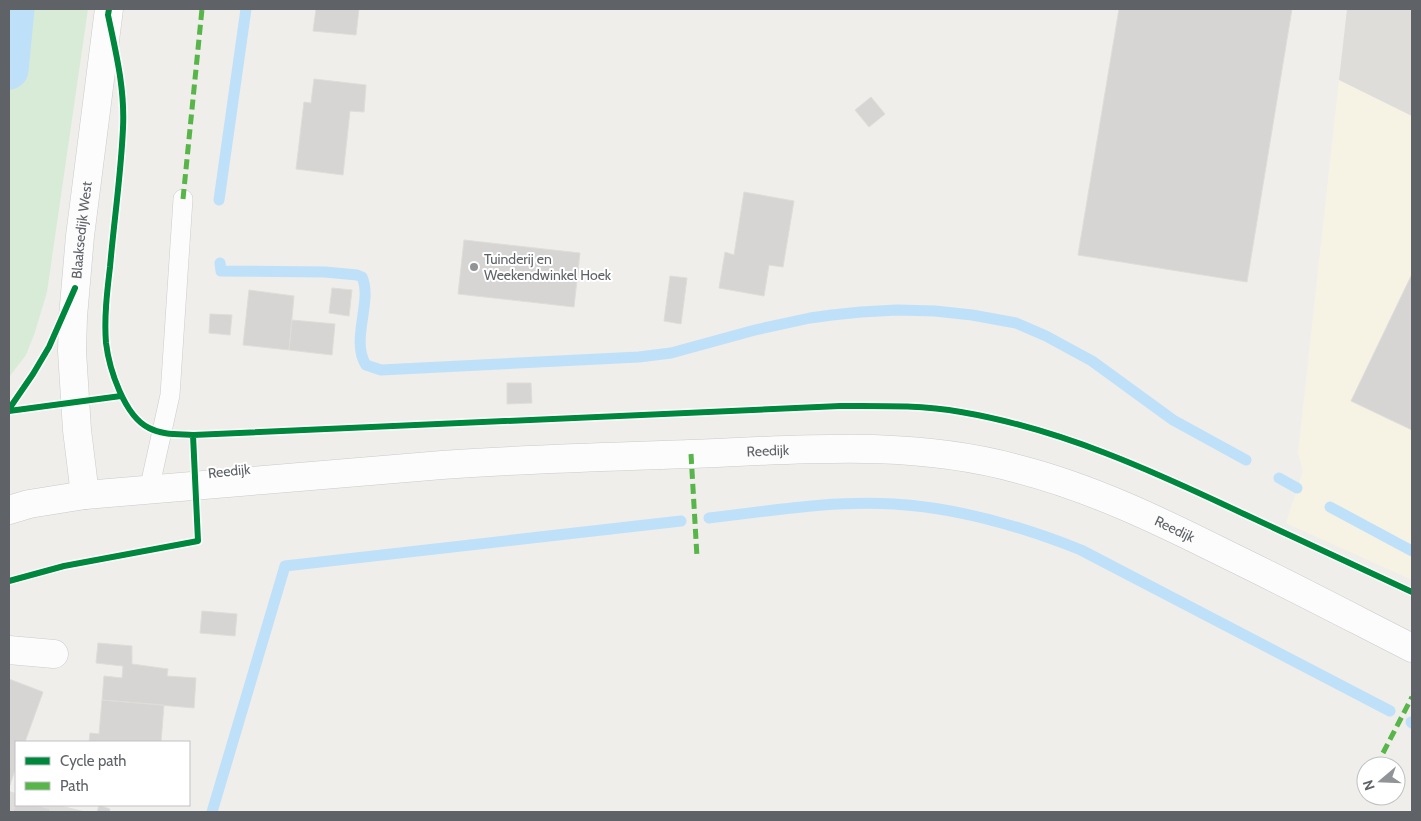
<svg xmlns="http://www.w3.org/2000/svg" width="1421" height="821" viewBox="0 0 1421 821" font-family="Cabin,sans-serif">
	<style>
		.commercial { fill: #f7f3e4 }
		.industrial { fill: #dfddda }
		.green { fill: #d8ebd6 }
		.lines { fill: none; stroke-linecap: round; stroke-linejoin: round }
		.stream { stroke: #bfe0f9; stroke-width: 11 }
		.canal { stroke: #bfe0f9; stroke-width: 39 }
		.building { fill: #d6d5d3; stroke: #deddd9 }
		.lane-casing { stroke: #cbcccc; stroke-width: 20 }
		.street-casing { stroke: #cbcccc; stroke-width: 29 }
		.secondary-casing { stroke: #cacacb; stroke-width: 29 }
		.lane { stroke: #fdfcfc; stroke-width: 19 }
		.street { stroke: #fdfcfc; stroke-width: 28 }
		.secondary { stroke: #fdfcfc; stroke-width: 28 }
		.quiet { stroke: #58b549; stroke-width: 5; stroke-dasharray: 10 5; stroke-linecap: butt }
		.cycleway-casing { stroke: #fff; stroke-width: 9 }
		.cycleway { stroke: #00873e; stroke-width: 6 }
		.poi-dot { fill: #919496; stroke: #fff; stroke-width: 2 }
		.labels { text-anchor: middle; stroke-width: 4; stroke-linejoin: round; paint-order: stroke }
		.street-label { font-size: 14px; fill: #5f6368; stroke: #fff }
		.poi-label { font-size: 14px; fill: #5f6368; stroke: #fff; text-anchor: start }
	</style>
	<rect width="100%" height="100%" fill="#efeeea"/>
	<path class="commercial" d="M1339,80L1412,116V580L1286,523L1303,471L1298,453Z"/>
	<path class="industrial" d="M1347,9H1412V116L1339,80Z
		M9,791L16,793V805H59L87,812H9Z"/>
	<path class="green" d="M9,9H88L47,292L35,332L26,355L9,377Z"/>
	<g class="lines">
		<path class="stream" d="M219,200L246,9
			M220,263L221,271L325,272L357,275L362,277C373,301 350,340 366,365L381,370L639,357L671,353L755,330L810,318L832,315L861,312L897,310L935,311L972,315L1016,323L1046,336L1092,361L1173,420L1246,460
			M1279,478L1297,488
			M1330,507L1412,551
			M709,518C770,511 832,500 894,504C960,508 1021,526 1081,550L1390,711
			M1411,722L1412,723
			M212,812L285,566L681,521"/>
		<path class="canal" d="M9,70L15,9"/>
	</g>
	<path class="building" d="M316,9H359L356,35L313,31Z
		M1119,9H1292L1247,282L1078,255Z
		M314,79L366,85L364,112L350,111L343,175L296,169L304,102L311,103Z
		M871,97L885,114L869,127L855,110Z
		M744,192L794,201L783,267L769,265L764,296L719,288L725,252L734,255Z
		M464,240L580,253L574,307L458,294Z
		M1412,274V430L1351,401Z
		M670,276L687,278L681,324L664,321Z
		M332,288L352,290L349,316L329,313Z
		M249,290L294,296L289,350L243,345Z
		M210,314L232,315L230,335L209,333Z
		M292,320L335,324L332,355L289,350Z
		M507,383H531L532,403L507,404Z
		M202,611L237,614L235,636L200,633Z
		M98,643L132,646V664L168,669L167,676L196,678L194,708L102,700L104,676L122,678L123,666L96,663Z
		M9,679L43,692L25,742H16V767L9,788Z
		M102,700L164,705L161,742H89L90,733L99,734Z
		M16,803V805H36L50,809L49,812H13Z
		M99,805L110,809L109,812H97Z"/>
	<g class="lines">
		<defs>
			<path id="lane" d="M149,490L170,395L183,199"/>
			<path id="street" d="M9,650L54,654"/>
			<g id="secondary">
				<path id="s1" d="M85,495L77,430L72,351L73,317L80,236L109,9"/>
				<path id="s2" d="M9,510L29,504L85,495C204,486 323,474 442,465C524,459 607,457 689,454C800,450 910,439 1018,469C1092,488 1160,521 1228,555C1290,585 1351,617 1412,648"/>
			</g>
		</defs>
		<use href="#lane" class="lane-casing"/>
		<use href="#street" class="street-casing"/>
		<use href="#secondary" class="secondary-casing"/>
		<use href="#lane" class="lane"/>
		<use href="#street" class="street"/>
		<use href="#secondary" class="secondary"/>
		<path class="quiet" d="M183,199L202,9
			M691,454L697,557
			M1383,753L1412,697"/>
		<defs>
			<path id="cycleway" d="M109,9L108,15C116,53 125,89 123,128C121,174 114,221 110,267C107,292 104,318 106,343C109,368 124,416 149,428C162,435 178,434 193,435L840,406C880,406 921,405 961,412C1061,429 1153,471 1244,514C1300,540 1356,566 1412,592
				M9,409L33,374L49,347L75,288
				M9,411L121,396
				M9,581L64,566L198,541L193,435"/>
		</defs>
		<use href="#cycleway" class="cycleway-casing"/>
		<use href="#cycleway" class="cycleway"/>
	</g>
	<circle class="poi-dot" cx="474" cy="267" r="5"/>
	<g class="labels">
		<g class="street-label">
			<text dy="5" stroke="none"><textPath href="#s1" startOffset="266">Blaaksedijk West</textPath></text>
			<text dy="5" stroke="none"><textPath href="#s2" startOffset="762">Reedijk</textPath></text>
			<text transform="translate(229 471) rotate(-6)" y="5">Reedijk</text>
			<text dy="5" stroke="none"><textPath href="#s2" startOffset="1182">Reedijk</textPath></text>
		</g>
		<g class="poi-label">
			<text x="484" y="264">Tuinderij en<tspan x="484" dy="16">Weekendwinkel Hoek</tspan></text>
		</g>
	</g>
	<rect width="1421" height="821" fill="none" stroke="#5f6368" stroke-width="20"/>
	<rect x="15" y="741" width="175" height="65" fill="#ffffff" stroke="#bfc1c3"/>
	<rect x="25" y="757" width="25" height="8" fill="#00873e" stroke="#bfc1c3"/>
	<text x="60" y="766" font-size="15" fill="#5f6368">Cycle path</text>
	<rect x="25" y="782" width="25" height="8" fill="#58b549" stroke="#bfc1c3"/>
	<text x="60" y="791" font-size="15" fill="#5f6368">Path</text>
	<g transform="translate(1381 781) rotate(251)"><circle r="24" fill="#ffffff" stroke="#bfc1c3"/>
	<path d="M0-4L9 19L0 12L-9 19Z" fill="#919496"/>
	<text y="-8" font-size="14" font-weight="bold" text-anchor="middle" fill="#5f6368">N</text>
	</g>
</svg>
